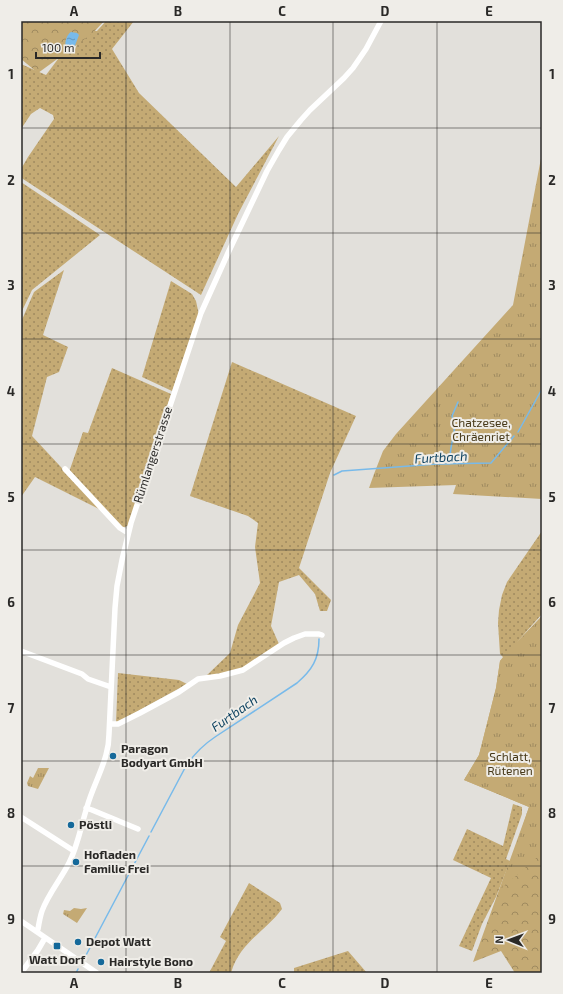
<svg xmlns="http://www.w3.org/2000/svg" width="563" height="994" viewBox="0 0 563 994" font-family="'Exo 2',sans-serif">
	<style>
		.grass { fill: url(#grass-dots) }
		.forest { fill: url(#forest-crowns) }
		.park { fill: url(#park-tufts) }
		.water { fill: url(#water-ripples) }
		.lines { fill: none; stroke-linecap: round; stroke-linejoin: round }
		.stream { stroke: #78baea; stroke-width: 1.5 }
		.minor { stroke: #fff; stroke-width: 5.5 }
		.grid { fill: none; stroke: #2a2927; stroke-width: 1; stroke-opacity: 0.55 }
		.poi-dot { fill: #15699a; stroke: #efede8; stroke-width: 1.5 }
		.labels { text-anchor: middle; stroke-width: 4; stroke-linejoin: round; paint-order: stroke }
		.park-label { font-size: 12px; fill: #473919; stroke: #efede8 }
		.street-label { font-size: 12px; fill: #2a2927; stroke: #efede8 }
		.poi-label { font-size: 12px; font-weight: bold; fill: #2a2927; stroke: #efede8; text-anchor: start }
		.water-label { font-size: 13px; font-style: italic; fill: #093f5e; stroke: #efede8 }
		.neatline { fill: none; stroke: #2a2927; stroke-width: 1.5 }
		.grid-label { font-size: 13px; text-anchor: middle; font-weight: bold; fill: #2a2927 }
	</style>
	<defs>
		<pattern id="grass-dots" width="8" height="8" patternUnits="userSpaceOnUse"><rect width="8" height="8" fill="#c4aa74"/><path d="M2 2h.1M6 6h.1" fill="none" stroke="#9f8a5f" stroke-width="1.8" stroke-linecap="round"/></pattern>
		<pattern id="forest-crowns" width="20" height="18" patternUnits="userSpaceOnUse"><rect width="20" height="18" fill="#c4aa74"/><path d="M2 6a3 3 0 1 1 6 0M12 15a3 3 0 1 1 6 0" fill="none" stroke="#9f8a5f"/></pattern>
		<pattern id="park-tufts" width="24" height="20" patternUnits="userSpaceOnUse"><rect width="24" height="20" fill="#c4aa74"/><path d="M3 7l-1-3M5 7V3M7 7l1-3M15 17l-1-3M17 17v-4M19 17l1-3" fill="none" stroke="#9f8a5f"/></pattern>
		<pattern id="water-ripples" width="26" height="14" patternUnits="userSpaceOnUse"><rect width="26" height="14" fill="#78baea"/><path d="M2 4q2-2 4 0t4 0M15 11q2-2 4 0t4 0" fill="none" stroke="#6397be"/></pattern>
	</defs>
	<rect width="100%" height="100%" fill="#e2e0db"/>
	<path class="grass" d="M106,21H134L112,49L139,93L236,187L279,136L238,214L201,295L23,179L21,177V169L28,157L54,119L53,115L40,108L31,114L21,129V64L46,75L64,51L74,52L82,31H97Z
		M21,182L100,235L32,290L21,313Z
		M64,270L43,335L68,347L59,372L47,377L32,436L101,510L35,477L21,497V432L22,431H21V322L34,292Z
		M171,281L192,294L196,301L199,315L172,391L142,377Z
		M232,362L356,416L330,473L299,568L331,600L327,611H320L315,594L299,575L279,582L271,626L279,644L241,669L220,675L206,676L230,653L238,625L260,583L255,547L258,523L248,516L190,496Z
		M112,368L171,394L129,525L125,527H122L69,472L83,432L88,433Z
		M542,531V614L517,642L542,616V674L500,661L503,657L500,654L498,623L499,610L502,595L507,582Z
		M118,673L179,680L187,684L116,723Z
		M513,804L522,807V814L506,859L510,861L496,897L482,924L472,951L459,946L491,878L453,860L467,829L503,846Z
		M249,883L280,903L282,909C265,932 240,942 231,973H209L226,941L220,937Z
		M348,951L367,973H294V968Z"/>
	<path class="forest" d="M21,21H104L93,33L38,73L21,59Z
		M500,661L542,728V973H515L501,951L473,962L529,807L464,780L479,755L496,688Z"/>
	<path class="park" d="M542,153V499L453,494L456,485L369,488L374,474L383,451L396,434L513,305Z
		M542,616V853L502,888L529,807L464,780L479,755L496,688L500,661Z
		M38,768H49L38,789L28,786L27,783L30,776L33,778Z
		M74,908L81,909L87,908L77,923L63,914L64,910L70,911Z"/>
	<path class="water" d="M71,32L77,33L79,35L74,48L71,49L66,47C64,43 67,34 71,32Z"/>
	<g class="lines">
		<path class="stream" d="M518,432L542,389
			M450,464C450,459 450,453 451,448C453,435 457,429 452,416L458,402
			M334,475L342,471L437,464L491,463L514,436
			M151,832L186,766C194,754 203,745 215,737L297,683C312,670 319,659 319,639
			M84,959L149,836
			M76,973L78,969"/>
		<path class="minor" d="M65,469L120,528L128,533
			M21,651L82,674L88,679L111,687
			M110,724H118L140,713L179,692L198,679L220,676L243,670L252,664L284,643L294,638L305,634H319L322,635
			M86,808L92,810L138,829
			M21,817L74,851
			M21,921L97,973
			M37,932L38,929C39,923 40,917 42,911C48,894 61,879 69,863C78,845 81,826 87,807C92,789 101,773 106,755C108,748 109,741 109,734L115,608L117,586L122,560L131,523L201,313L228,253L267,171L279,150L287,137L301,120L310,110L344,78L353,68L366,49L381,21
			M21,973L38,950L45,938"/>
	</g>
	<path class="grid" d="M126,21V973M230,21V973M333,21V973M437,21V973M21,128H542M21,233H542M21,339H542M21,444H542M21,550H542M21,655H542M21,761H542M21,866H542"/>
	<g class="poi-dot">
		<circle cx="113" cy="756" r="4"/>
		<circle cx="71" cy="825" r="4"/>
		<circle cx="76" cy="862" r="4"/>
		<circle cx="78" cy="942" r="4"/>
		<rect x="53" y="942" width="8" height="8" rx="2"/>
		<circle cx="101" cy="962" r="4"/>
	</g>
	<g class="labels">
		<g class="park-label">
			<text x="481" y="427">Chatzesee,<tspan x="481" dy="14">Chräenriet</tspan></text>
			<text x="510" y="761">Schlatt,<tspan x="510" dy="14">Rütenen</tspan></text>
		</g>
		<g class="street-label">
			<text transform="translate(153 455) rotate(-72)" y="4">Rümlangerstrasse</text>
		</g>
		<g class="poi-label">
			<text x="121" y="753">Paragon<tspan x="121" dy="14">Bodyart GmbH</tspan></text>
			<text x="79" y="829">Pöstli</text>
			<text x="84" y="859">Hofladen<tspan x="84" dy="14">Familie Frei</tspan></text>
			<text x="86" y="946">Depot Watt</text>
			<text x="57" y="964" text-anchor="middle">Watt Dorf</text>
			<text x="109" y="966">Hairstyle Bono</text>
		</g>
		<g class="water-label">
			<text transform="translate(441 457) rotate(-3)" y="5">Furtbach</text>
			<text transform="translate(234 713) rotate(-35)" y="5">Furtbach</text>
		</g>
	</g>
	<rect width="563" height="994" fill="none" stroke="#efede8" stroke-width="44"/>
	<g transform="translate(509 940) rotate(271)" stroke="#efede8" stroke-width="3" paint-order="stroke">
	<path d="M0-3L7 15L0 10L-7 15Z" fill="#2a2927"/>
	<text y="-6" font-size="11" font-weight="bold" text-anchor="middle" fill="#2a2927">N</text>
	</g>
	<path d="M36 52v6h64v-6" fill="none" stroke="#2a2927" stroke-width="2"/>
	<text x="42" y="52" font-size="12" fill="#2a2927" stroke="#efede8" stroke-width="3" paint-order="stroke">100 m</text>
	<rect x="22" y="22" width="519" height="950" class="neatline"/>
	<g class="grid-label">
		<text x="74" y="16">A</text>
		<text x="178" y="16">B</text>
		<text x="282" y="16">C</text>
		<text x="385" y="16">D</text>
		<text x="489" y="16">E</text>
		<text x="11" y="79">1</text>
		<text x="552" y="79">1</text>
		<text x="11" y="185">2</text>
		<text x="552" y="185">2</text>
		<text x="11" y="290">3</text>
		<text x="552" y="290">3</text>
		<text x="11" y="396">4</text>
		<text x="552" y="396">4</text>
		<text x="11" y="502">5</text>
		<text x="552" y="502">5</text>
		<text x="11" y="607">6</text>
		<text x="552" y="607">6</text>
		<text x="11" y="713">7</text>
		<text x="552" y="713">7</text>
		<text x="11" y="818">8</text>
		<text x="552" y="818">8</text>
		<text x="11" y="924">9</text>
		<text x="552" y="924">9</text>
		<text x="74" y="988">A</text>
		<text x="178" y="988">B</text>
		<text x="282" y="988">C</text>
		<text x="385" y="988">D</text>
		<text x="489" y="988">E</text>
	</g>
</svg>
